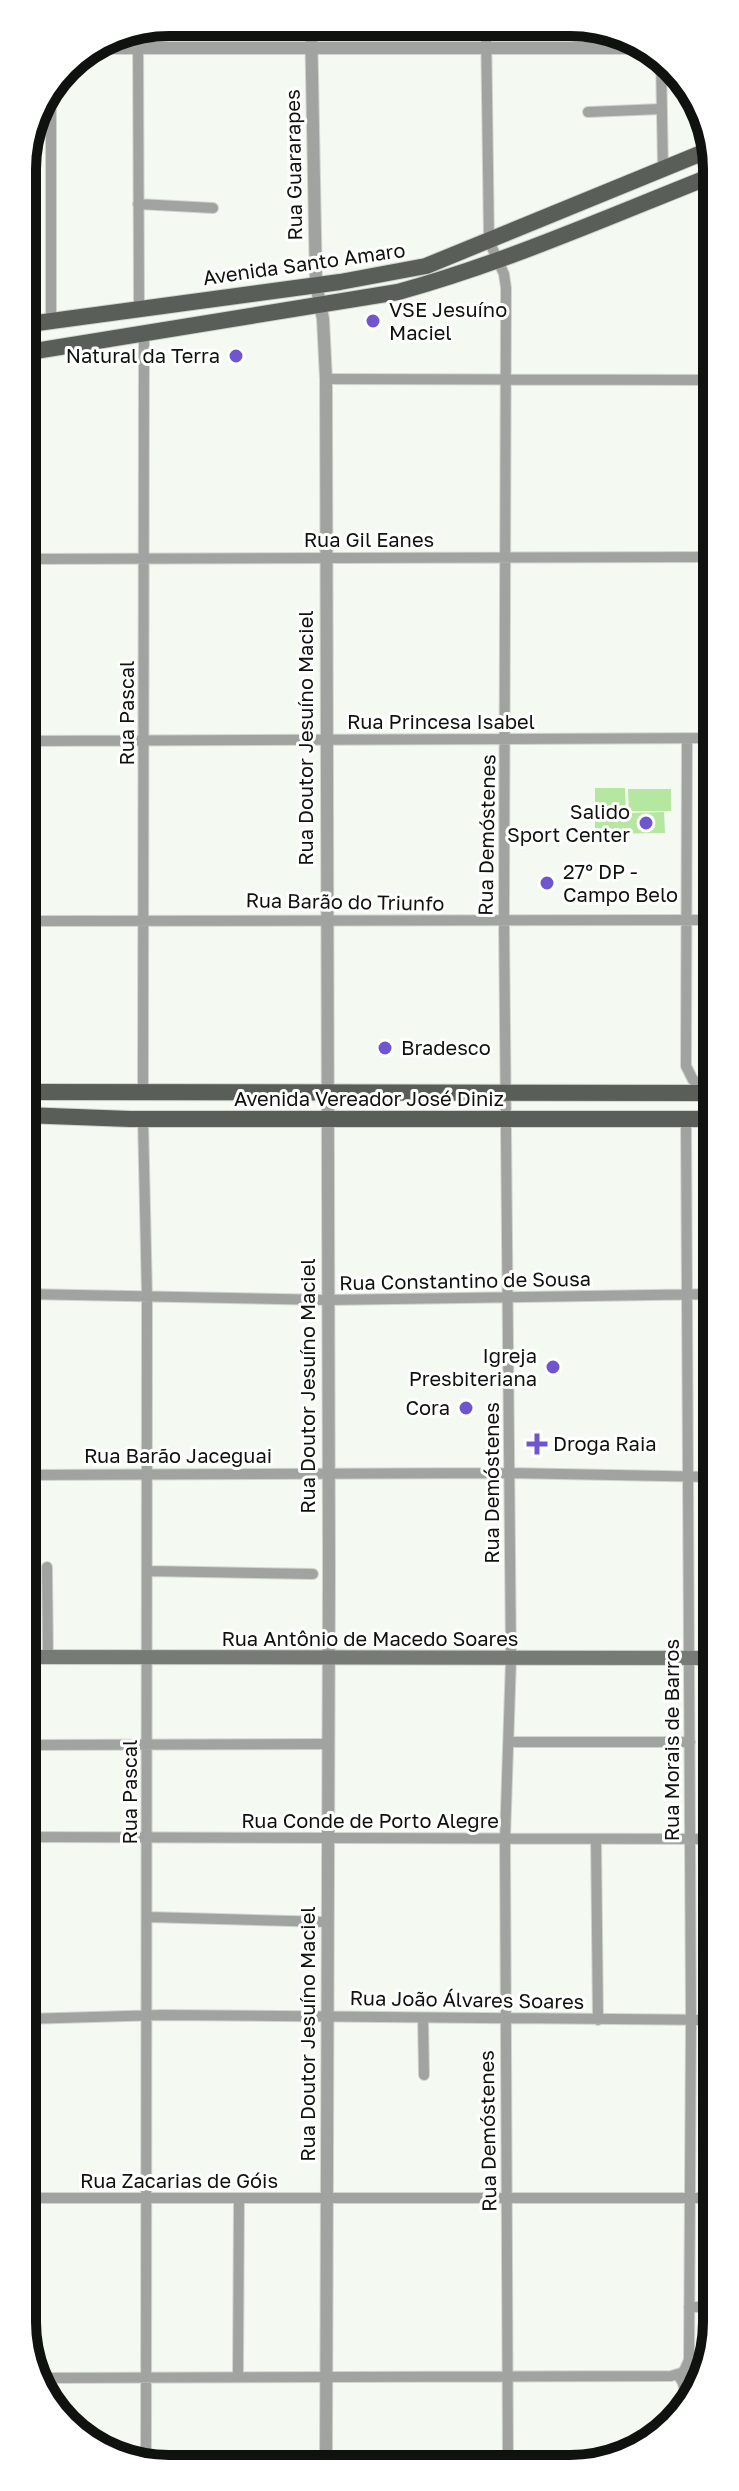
<svg xmlns="http://www.w3.org/2000/svg" width="739" height="2491" viewBox="0 0 739 2491" font-family="'Golos Text',sans-serif">
	<style>
		.green { fill: #b5e7a0 }
		.lines { fill: none; stroke-linecap: round; stroke-linejoin: round }
		.minor-casing { stroke: #d0d5ce; stroke-width: 12 }
		.tertiary-casing { stroke: #d0d5ce; stroke-width: 14 }
		.secondary-casing { stroke: #d0d5ce; stroke-width: 16 }
		.primary-casing { stroke: #d0d5ce; stroke-width: 18 }
		.minor { stroke: #a1a3a0; stroke-width: 10 }
		.tertiary { stroke: #a1a3a0; stroke-width: 12 }
		.secondary { stroke: #777b76; stroke-width: 14 }
		.primary { stroke: #5a5e59; stroke-width: 16 }
		.poi-dot { fill: #6f56d0; stroke: #fff; stroke-width: 3 }
		.labels { text-anchor: middle; stroke-width: 6; stroke-linejoin: round; paint-order: stroke }
		.street-label { font-size: 20px; fill: #10120f; stroke: #fff }
		.poi-label { font-size: 20px; fill: #10120f; stroke: #fff; text-anchor: start }
		.rim { fill: none; stroke: #10120f; stroke-width: 10 }
	</style>
	<rect width="100%" height="100%" fill="#f4faf2"/>
	<path class="green" d="M595,788H625L626,813L664,812L665,833L595,834Z
		M628,789H671V811H629Z"/>
	<g class="lines">
		<defs>
			<path id="minor" d="M486,24L489,241L504,274L506,288L504,921L511,1659L505,1839L508,2466
				M138,28L139,308
				M661,58L663,169
				M588,112L661,109
				M138,204L213,208
				M51,320V97
				M326,379L715,380
				M23,559L715,557
				M687,739L686,1066L693,1080L710,1089
				M23,741L715,738
				M23,921L715,920
				M143,1092L144,335
				M143,1119L147,1296L146,2466
				M24,1294L327,1300L716,1294
				M24,1475L509,1473L716,1477
				M47,1567L48,1658
				M147,1571L313,1574
				M509,1742H690
				M24,1745L328,1744
				M24,1837L716,1839
				M596,1839L598,2020
				M147,1917L328,1922
				M423,2018L424,2075
				M24,2019L162,2015L716,2020
				M25,2198H717
				M689,2307H717
				M685,2369L689,2360L691,2020L686,1119
				M238,2376L239,2198
				M40,2378L671,2376L681,2373
				M683,2384L689,2399
				M694,2385L685,2386L680,2378L685,2369L696,2371"/>
			<path id="tertiary" d="M311,23L316,284L323,319L326,379L329,1574L326,2466
				M91,48H642"/>
			<path id="secondary" d="M24,1657L716,1658"/>
			<path id="primary" d="M22,325L340,282L426,266L714,148
				M23,353L398,292C507,262 610,216 714,175
				M23,1092L715,1093
				M23,1115L130,1119H715"/>
		</defs>
		<use href="#minor" class="minor-casing"/>
		<use href="#tertiary" class="tertiary-casing"/>
		<use href="#secondary" class="secondary-casing"/>
		<use href="#primary" class="primary-casing"/>
		<use href="#minor" class="minor"/>
		<use href="#tertiary" class="tertiary"/>
		<use href="#secondary" class="secondary"/>
		<use href="#primary" class="primary"/>
	</g>
	<g class="poi-dot">
		<circle cx="373" cy="321" r="8"/>
		<circle cx="236" cy="356" r="8"/>
		<circle cx="646" cy="823" r="8"/>
		<circle cx="547" cy="883" r="8"/>
		<circle cx="385" cy="1048" r="8"/>
		<circle cx="553" cy="1367" r="8"/>
		<circle cx="466" cy="1408" r="8"/>
		<path d="M533 1432h8v8h8v8h-8v8h-8v-8h-8v-8h8z"/>
	</g>
	<g class="labels">
		<g class="street-label">
			<text transform="translate(294 165) rotate(-91)" y="7">Rua Guararapes</text>
			<text transform="translate(304 264) rotate(-8)" y="7">Avenida Santo Amaro</text>
			<text x="369" y="547">Rua Gil Eanes</text>
			<text transform="translate(127 713) rotate(-90)" y="7">Rua Pascal</text>
			<text x="441" y="729">Rua Princesa Isabel</text>
			<text transform="translate(306 738) rotate(-90)" y="7">Rua Doutor Jesuíno Maciel</text>
			<text transform="translate(487 835) rotate(-89)" y="7">Rua Demóstenes</text>
			<text transform="translate(345 902) rotate(1)" y="7">Rua Barão do Triunfo</text>
			<text x="369" y="1106">Avenida Vereador José Diniz</text>
			<text transform="translate(465 1281) rotate(-1)" y="7">Rua Constantino de Sousa</text>
			<text transform="translate(308 1386) rotate(-90)" y="7">Rua Doutor Jesuíno Maciel</text>
			<text x="178" y="1463">Rua Barão Jaceguai</text>
			<text transform="translate(492 1483) rotate(-90)" y="7">Rua Demóstenes</text>
			<text x="370" y="1646">Rua Antônio de Macedo Soares</text>
			<text transform="translate(672 1740) rotate(-90)" y="7">Rua Morais de Barros</text>
			<text transform="translate(130 1792) rotate(-90)" y="7">Rua Pascal</text>
			<text x="370" y="1828">Rua Conde de Porto Alegre</text>
			<text transform="translate(467 2000) rotate(1)" y="7">Rua João Álvares Soares</text>
			<text transform="translate(308 2034) rotate(-90)" y="7">Rua Doutor Jesuíno Maciel</text>
			<text transform="translate(488 2131) rotate(-91)" y="7">Rua Demóstenes</text>
			<text x="179" y="2188">Rua Zacarias de Góis</text>
		</g>
		<g class="poi-label">
			<text x="389" y="317">VSE Jesuíno<tspan x="389" dy="23">Maciel</tspan></text>
			<text x="220" y="363" text-anchor="end">Natural da Terra</text>
			<text x="630" y="819" text-anchor="end">Salido<tspan x="630" dy="23">Sport Center</tspan></text>
			<text x="563" y="879">27° DP -<tspan x="563" dy="23">Campo Belo</tspan></text>
			<text x="401" y="1055">Bradesco</text>
			<text x="537" y="1363" text-anchor="end">Igreja<tspan x="537" dy="23">Presbiteriana</tspan></text>
			<text x="450" y="1415" text-anchor="end">Cora</text>
			<text x="553" y="1451">Droga Raia</text>
		</g>
	</g>
	<path d="M0 0H739V2491H0ZM169 36H570A133 133 0 0 1 703 169V2322A133 133 0 0 1 570 2455H169A133 133 0 0 1 36 2322V169A133 133 0 0 1 169 36Z" fill="#fff" fill-rule="evenodd"/>
	<path class="rim" d="M169 36H570A133 133 0 0 1 703 169V2322A133 133 0 0 1 570 2455H169A133 133 0 0 1 36 2322V169A133 133 0 0 1 169 36Z"/>
</svg>
